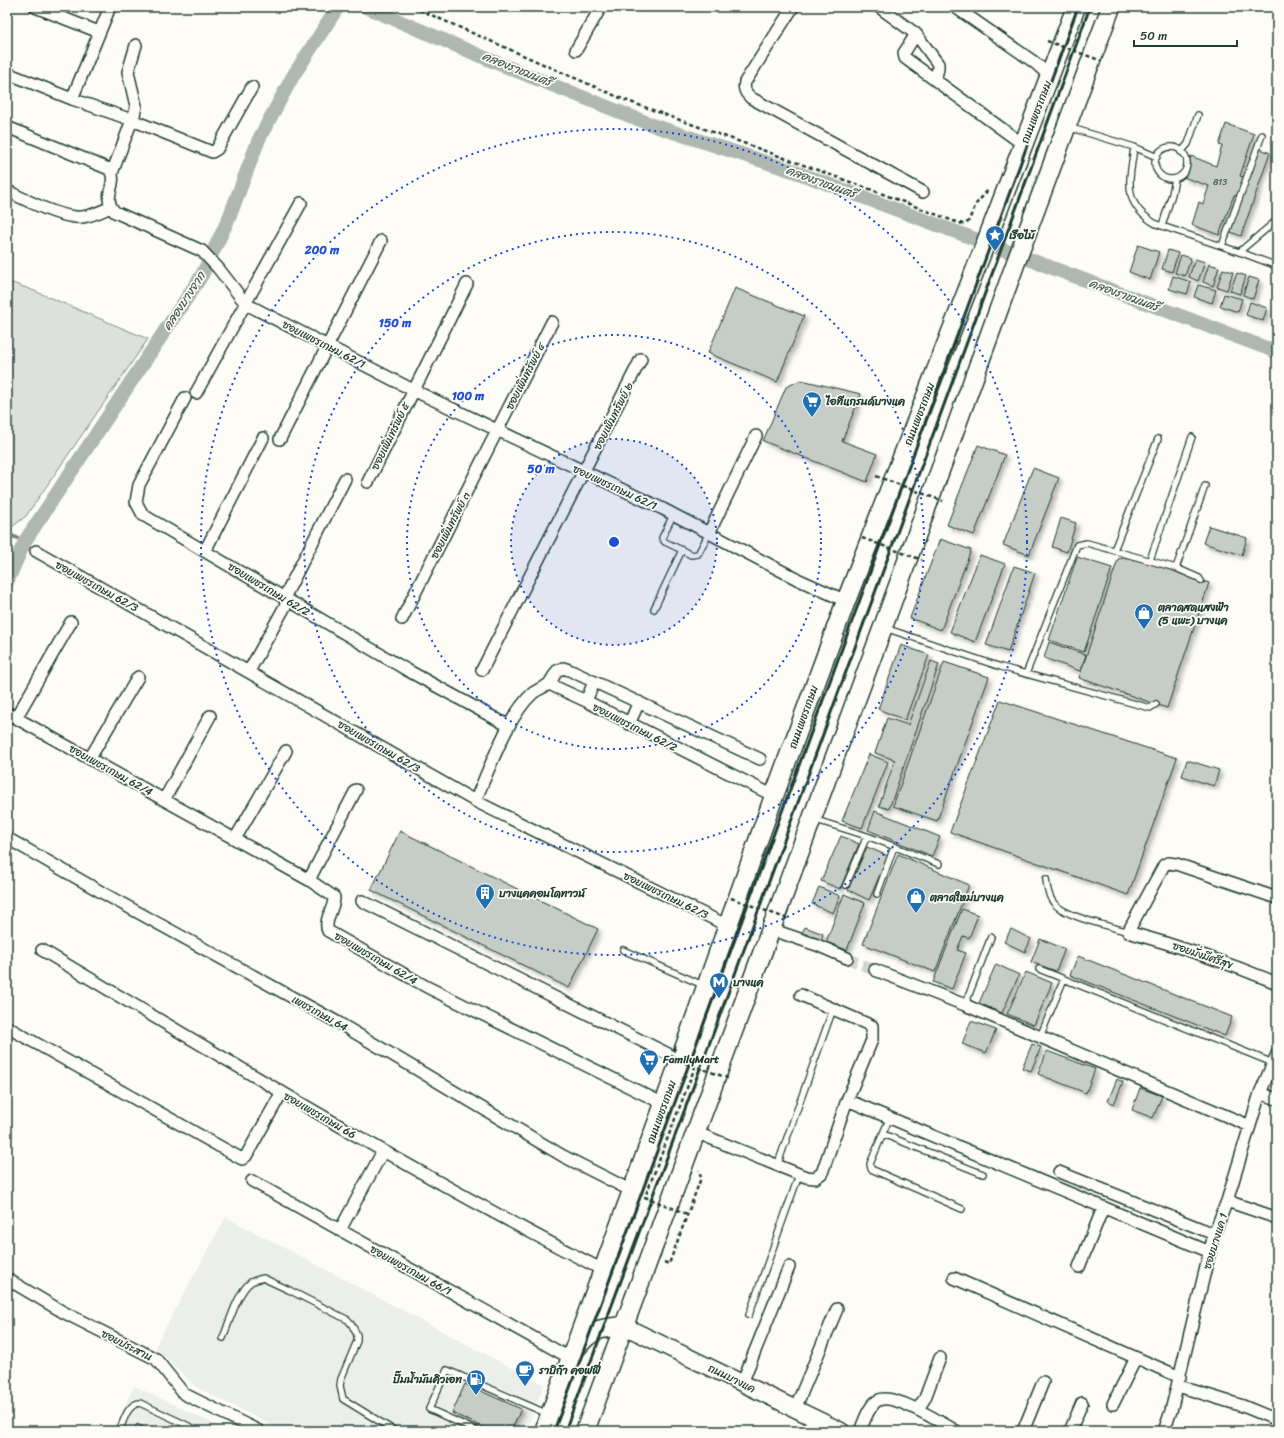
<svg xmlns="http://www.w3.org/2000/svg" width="1284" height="1438" viewBox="0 0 1284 1438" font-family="Sriracha,'Playpen Sans Thai',sans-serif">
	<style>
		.built { fill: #eceee9 }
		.green { fill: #dde0db; stroke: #7e8e88 }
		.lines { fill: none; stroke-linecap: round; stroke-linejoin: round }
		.stream { stroke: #75877f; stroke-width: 4 }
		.canal { stroke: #aeb8b1; stroke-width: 14 }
		.building { fill: #c6cdc7; stroke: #1f3d34; filter: url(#shadow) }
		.street-tunnel { stroke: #d1d6d0; stroke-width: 11; stroke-dasharray: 11 5.5; stroke-linecap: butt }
		.lane-casing { stroke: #1f3d34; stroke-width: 8 }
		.street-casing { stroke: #1f3d34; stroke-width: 14 }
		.secondary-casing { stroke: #1f3d34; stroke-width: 19 }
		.primary-casing { stroke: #1f3d34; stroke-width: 21 }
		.path { stroke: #1f3d34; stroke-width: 2.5; stroke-dasharray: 4 3; stroke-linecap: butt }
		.lane { stroke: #fdfcf7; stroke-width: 5.5 }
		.street { stroke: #fdfcf7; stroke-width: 11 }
		.secondary { stroke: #fdfcf7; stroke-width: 16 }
		.primary { stroke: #fdfcf7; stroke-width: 18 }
		.rail { stroke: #1f3d34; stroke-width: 3 }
		.path-bridge { stroke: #1f3d34; stroke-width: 2.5; stroke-dasharray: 4 3; stroke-linecap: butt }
		.ring { fill: none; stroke: #1d4ed8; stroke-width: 2; stroke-dasharray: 2 4 }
		.labels { text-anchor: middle; stroke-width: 3.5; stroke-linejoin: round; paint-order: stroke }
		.number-label { font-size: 9px; fill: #496159 }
		.street-label { font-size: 11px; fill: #1f3d34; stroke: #fdfcf7 }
		.poi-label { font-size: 11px; font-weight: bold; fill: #1f3d34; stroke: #fdfcf7; text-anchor: start }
		.water-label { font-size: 12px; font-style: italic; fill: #435c53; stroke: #fdfcf7 }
		.centre { fill: #1d4ed8; stroke: #fdfcf7; stroke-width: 2 }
		.ring-label { font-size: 12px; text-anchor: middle; font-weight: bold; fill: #1d4ed8; stroke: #fdfcf7; stroke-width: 3.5; stroke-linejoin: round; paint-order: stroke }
	</style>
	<defs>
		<filter id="shadow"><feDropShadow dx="3.5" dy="3.5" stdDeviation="2" flood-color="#0004"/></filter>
	</defs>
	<rect width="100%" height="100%" fill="#fdfcf7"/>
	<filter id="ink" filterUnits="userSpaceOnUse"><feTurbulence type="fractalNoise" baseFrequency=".025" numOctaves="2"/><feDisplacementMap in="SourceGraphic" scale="8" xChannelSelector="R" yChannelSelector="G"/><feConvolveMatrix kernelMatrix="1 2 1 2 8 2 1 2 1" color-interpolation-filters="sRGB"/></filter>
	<g filter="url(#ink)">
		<path class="built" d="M226,1217L544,1385L525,1431H283L196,1387L155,1347Z
			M134,1386L229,1431H113Z"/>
		<path class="green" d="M7,281L32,290L148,339L26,516L12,527L7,525Z"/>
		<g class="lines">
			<path class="stream" d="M7,534L25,541"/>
			<path class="canal" d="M366,7L497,63L655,126L793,171L1277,352
				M7,582L25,541L202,275L229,218L259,139L293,76L338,7"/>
		</g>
		<path class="building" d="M1226,124L1254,134L1240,176L1245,178L1239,197L1234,195L1219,235L1192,225L1199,202L1203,204L1209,186L1183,177L1191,156L1216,166L1222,146L1219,145Z
			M1258,148L1270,153L1241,236L1228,231Z
			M1138,245L1159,252L1150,280L1129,272Z
			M1168,250L1178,253L1172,272L1162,269Z
			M1181,255L1191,258L1185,276L1175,273Z
			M1195,259L1205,262L1198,281L1189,277Z
			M1209,264L1219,267L1213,286L1203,282Z
			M1223,269L1233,272L1227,290L1217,287Z
			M1237,273L1246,276L1240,294L1230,291Z
			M1173,276L1191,282L1187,294L1169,289Z
			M1249,277L1259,280L1253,299L1243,295Z
			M1198,285L1216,290L1212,303L1194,297Z
			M735,288L804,316L777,382L708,353Z
			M1224,294L1242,299L1238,312L1220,306Z
			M1250,302L1267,308L1263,321L1246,315Z
			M801,380L861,394L842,441L877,454L867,482L763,441L786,387Z
			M978,445L1005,455L974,535L947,525Z
			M1033,468L1059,478L1029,555L1003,545Z
			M1061,518L1076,523L1067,552L1052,547Z
			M1209,526L1247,538L1242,555L1203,543Z
			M940,539L971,550L941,630L910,618Z
			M980,555L1005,564L975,642L950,632Z
			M1077,557L1112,568L1084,652L1049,640Z
			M1132,557L1209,583L1167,708L1079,678L1118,559Z
			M1014,566L1035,573L1008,652L986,645Z
			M1049,642L1086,655L1080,671L1044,658Z
			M901,645L929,655L905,720L878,709Z
			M931,661L939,664L889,809L879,806L895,760L875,753L887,718L908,725Z
			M944,662L989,677L937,821L893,806Z
			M1000,700L1177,758L1128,895L950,832Z
			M869,754L888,762L862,828L842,821Z
			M1187,760L1219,770L1214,786L1182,776Z
			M875,811L940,837L932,856L868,830Z
			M400,831L598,929L569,988L371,890Z
			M841,836L859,844L840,889L821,881Z
			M867,847L888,856L869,900L848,890Z
			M898,854L969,885L935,972L863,944Z
			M819,887L840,896L833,913L812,904Z
			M844,894L865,903L847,950L826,942Z
			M962,909L978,915L969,938L963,936L957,950L966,953L952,989L933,982Z
			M805,927L823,934L821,940L802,933Z
			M1011,929L1031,939L1025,952L1004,942Z
			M1040,939L1065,949L1056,971L1031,962Z
			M1078,956L1232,1017L1225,1036L1070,975Z
			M996,964L1019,975L1002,1013L979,1003Z
			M1026,972L1052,983L1034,1025L1007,1014Z
			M971,1021L996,1030L986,1053L962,1044Z
			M1032,1044L1041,1047L1031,1071L1022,1068Z
			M1047,1051L1095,1069L1086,1093L1038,1074Z
			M1117,1079L1123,1082L1114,1104L1108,1101Z
			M1140,1088L1162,1096L1153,1118L1132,1110Z
			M465,1384L521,1409L511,1431H491L452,1413Z
			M137,1424L152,1431H133Z"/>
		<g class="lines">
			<path class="street-tunnel" d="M847,958L875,970"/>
			<defs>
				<path id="lane" d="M1068,127L1134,147L1157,157
					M1134,147C1130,181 1121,203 1156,224L1245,254L1277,266
					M1155 163a16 16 0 1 1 32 0a16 16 0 1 1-32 0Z
					M1181,152L1188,144L1198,115
					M1162,226L1172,194L1175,179
					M1222,246L1262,135
					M1239,252L1277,220
					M682,550L691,555L698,554L709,533
					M1114,550L1158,439
					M1150,560L1192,437
					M1176,568L1205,486
					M654,609L682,550L665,542L662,538L673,515
					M885,628L1001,667L1150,708L1156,704
					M1026,674L1077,545L1087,543L1176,568L1199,578L1201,581
					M813,819L867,836L939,864
					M1046,879C1047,888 1048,895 1053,902C1063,917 1111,926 1128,932
					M846,885L867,836
					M877,894L894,847
					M623,950L705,986
					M1039,969L1273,1063
					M965,1005L991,937
					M1040,1037L1064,979
					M890,1117L870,1164L871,1169L962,1209
					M883,1134L983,1174
					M777,1166L833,1009
					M749,1315L799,1175
					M223,1338C229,1323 238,1291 251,1282C255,1280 260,1279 263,1278L289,1290L348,1320L352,1325L357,1335V1341L341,1379L340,1386L343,1399L395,1431
					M119,1431C124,1421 127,1404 140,1403L199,1431
					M477,1431L429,1409L447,1370L548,1414"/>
				<path id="street" d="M35,7L99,32
					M793,7L745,82C743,90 746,93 751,98L923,192
					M879,7L916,34L904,53L905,58L1024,145
					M955,7L1034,62L1050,76
					M916,34L938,64V69L935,80
					M576,50L601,7
					M7,73L72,99L132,120L212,152L217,149L252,87
					M72,99L110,7
					M7,127L109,169C120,183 100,197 115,212L202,251L218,268L246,304L413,390L663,509L797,579L846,601
					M112,173L134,115L136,106L128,72L136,45
					M7,191C27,200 61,219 82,217C92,216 102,211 111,207
					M196,393L301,203
					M185,398L139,485L136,502L143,515L407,670L509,726
					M280,439L381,241
					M368,482L467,284
					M709,533L756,436
					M36,551L475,801L728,926
					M205,551L263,438
					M284,598L345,479
					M402,619L552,322
					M482,670L641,359
					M249,671L288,601
					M549,684L557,671L563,668L569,670L760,759
					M586,701L594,682
					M7,713L309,880L334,897C335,908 323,920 328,931L427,987L664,1104
					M16,718L71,622
					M629,724L639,702
					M90,758L138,677
					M164,800L210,716
					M475,801C489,770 508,715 533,693C537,690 544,687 549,684L586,701L774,796
					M7,838L110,897L337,1022L563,1156L632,1191
					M235,839L286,751
					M309,880L356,790
					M1277,898L1176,864L1168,863L1164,865L1128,932C1179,946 1228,963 1277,983
					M362,901L680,1060
					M770,929L817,945L847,958
					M42,950C227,1060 411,1172 603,1270
					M875,970L965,1005L1250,1126
					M7,1027L242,1159L246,1156L282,1092
					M1260,1093L1277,1099
					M847,1100L1210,1252
					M695,1132L806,1177L815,1178L822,1173L847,1100L872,1040V1026L801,995
					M1059,1172L1214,1234
					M252,1181L570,1358
					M1227,1201L1277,1218
					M340,1230L383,1151
					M1079,1267L1103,1208
					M954,1278L1180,1377
					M7,1279L63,1312L156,1359L184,1394L259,1431
					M742,1383L789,1267
					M1178,1386L1243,1406L1277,1420
					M1113,1404L1136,1358
					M795,1409L837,1309
					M918,1409L925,1398L940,1358
					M860,1431C864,1422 869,1404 879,1400C894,1393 942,1423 956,1431
					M1023,1431L1043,1382
					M1070,1431L1082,1403
					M1164,1431L1171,1411L1214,1234L1227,1201L1260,1093L1277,1054"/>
				<path id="secondary" d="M624,1326L841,1431"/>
				<path id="primary" d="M576,1349C591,1329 600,1328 624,1326
					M544,1431L680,1060L774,796L846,601L983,250L1076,7
					M585,1431L883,627L1016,262L1111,7"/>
			</defs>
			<use href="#lane" class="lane-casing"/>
			<use href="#street" class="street-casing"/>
			<use href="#secondary" class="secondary-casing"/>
			<use href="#primary" class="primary-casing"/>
			<path class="path" d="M413,7L625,100L875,191L956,222L963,224L968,222L976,204L988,190
				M664,1262L669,1264L701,1178L699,1170"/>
			<use href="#lane" class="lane"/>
			<use href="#street" class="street"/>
			<use href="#secondary" class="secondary"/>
			<use href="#primary" class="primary"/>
			<path class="rail" d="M554,1431L1078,7
				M565,1431L720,1015L1090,7"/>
			<path class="path-bridge" d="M1047,41L1102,61
				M876,476L943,501
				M862,538L922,560
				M731,898L788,919
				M671,1058L676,1045
				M669,1064L671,1058L728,1078
				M687,1214L645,1197L695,1067"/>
		</g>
	</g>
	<circle cx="614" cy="542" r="103" fill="#1d4ed8" fill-opacity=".12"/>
	<g class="ring">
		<circle cx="614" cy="542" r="103"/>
		<circle cx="614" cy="542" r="207"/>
		<circle cx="614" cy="542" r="310"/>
		<circle cx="614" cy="542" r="413"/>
	</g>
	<defs>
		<symbol id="sight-pin" viewBox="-11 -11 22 30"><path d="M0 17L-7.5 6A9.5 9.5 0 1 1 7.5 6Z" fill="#1f6fb2" stroke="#fdfcf7"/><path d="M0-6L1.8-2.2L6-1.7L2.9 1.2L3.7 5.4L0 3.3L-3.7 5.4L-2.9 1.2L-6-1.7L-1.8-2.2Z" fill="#fff"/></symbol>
		<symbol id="supermarket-pin" viewBox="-11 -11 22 30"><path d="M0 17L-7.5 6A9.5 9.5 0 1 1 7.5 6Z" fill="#1f6fb2" stroke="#fdfcf7"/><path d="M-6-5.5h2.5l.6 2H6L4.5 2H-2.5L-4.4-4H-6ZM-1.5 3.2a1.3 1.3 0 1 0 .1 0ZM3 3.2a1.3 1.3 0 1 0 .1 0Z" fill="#fff"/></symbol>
		<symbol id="shop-pin" viewBox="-11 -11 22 30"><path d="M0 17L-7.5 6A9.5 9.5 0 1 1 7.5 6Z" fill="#1f6fb2" stroke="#fdfcf7"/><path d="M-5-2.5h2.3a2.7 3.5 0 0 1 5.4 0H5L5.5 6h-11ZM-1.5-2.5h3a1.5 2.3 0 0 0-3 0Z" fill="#fff"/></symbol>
		<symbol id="building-pin" viewBox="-11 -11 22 30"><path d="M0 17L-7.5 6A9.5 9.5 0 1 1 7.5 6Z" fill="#1f6fb2" stroke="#fdfcf7"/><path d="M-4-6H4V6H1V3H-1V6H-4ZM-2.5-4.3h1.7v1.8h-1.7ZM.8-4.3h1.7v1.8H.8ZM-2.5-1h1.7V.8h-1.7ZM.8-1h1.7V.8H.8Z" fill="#fff"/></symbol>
		<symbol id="metro-pin" viewBox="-11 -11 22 30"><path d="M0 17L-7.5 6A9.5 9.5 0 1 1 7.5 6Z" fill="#1f6fb2" stroke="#fdfcf7"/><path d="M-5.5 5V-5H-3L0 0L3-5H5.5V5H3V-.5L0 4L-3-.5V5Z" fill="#fff"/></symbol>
		<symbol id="cafe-pin" viewBox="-11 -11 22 30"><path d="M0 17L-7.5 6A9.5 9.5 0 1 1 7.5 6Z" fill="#1f6fb2" stroke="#fdfcf7"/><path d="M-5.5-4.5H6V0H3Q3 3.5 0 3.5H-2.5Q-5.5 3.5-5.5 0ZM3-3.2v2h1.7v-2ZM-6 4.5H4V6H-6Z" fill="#fff"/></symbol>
		<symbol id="fuel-pin" viewBox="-11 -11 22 30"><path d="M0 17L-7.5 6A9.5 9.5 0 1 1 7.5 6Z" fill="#1f6fb2" stroke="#fdfcf7"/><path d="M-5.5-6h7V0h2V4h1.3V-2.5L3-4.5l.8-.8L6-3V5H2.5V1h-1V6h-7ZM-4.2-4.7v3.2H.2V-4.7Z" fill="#fff"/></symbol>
	</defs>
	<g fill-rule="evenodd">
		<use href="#sight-pin" x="984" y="224" width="22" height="30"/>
		<use href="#supermarket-pin" x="801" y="390" width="22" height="30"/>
		<use href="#shop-pin" x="1133" y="602" width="22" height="30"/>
		<use href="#building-pin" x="474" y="882" width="22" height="30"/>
		<use href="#shop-pin" x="905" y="886" width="22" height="30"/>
		<use href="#metro-pin" x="708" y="971" width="22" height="30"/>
		<use href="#supermarket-pin" x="638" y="1048" width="22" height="30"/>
		<use href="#cafe-pin" x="514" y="1359" width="22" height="30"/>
		<use href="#fuel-pin" x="465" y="1368" width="22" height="30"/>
	</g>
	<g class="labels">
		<g class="number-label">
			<text x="1220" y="185">813</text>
		</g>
		<g class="street-label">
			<text transform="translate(1036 112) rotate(-69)" y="4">ถนนเพชรเกษม</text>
			<text transform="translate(324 344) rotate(27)" y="4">ซอยเพชรเกษม 62/1</text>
			<text transform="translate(525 376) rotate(-63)" y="4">ซอยเพิ่มทรัพย์ ๔</text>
			<text transform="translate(919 414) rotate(-69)" y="4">ถนนเพชรเกษม</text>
			<text transform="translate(613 416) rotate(-63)" y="4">ซอยเพิ่มทรัพย์ ๒</text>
			<text transform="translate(390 436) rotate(-64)" y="4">ซอยเพิ่มทรัพย์ ๕</text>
			<text transform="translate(615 487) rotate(25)" y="4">ซอยเพชรเกษม 62/1</text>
			<text transform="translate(450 525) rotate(-63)" y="4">ซอยเพิ่มทรัพย์ ๓</text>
			<text transform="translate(97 586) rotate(29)" y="4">ซอยเพชรเกษม 62/3</text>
			<text transform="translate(269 589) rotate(31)" y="4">ซอยเพชรเกษม 62/2</text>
			<text transform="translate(803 717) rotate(-70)" y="4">ถนนเพชรเกษม</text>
			<text transform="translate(635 727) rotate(27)" y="4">ซอยเพชรเกษม 62/2</text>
			<text transform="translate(379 746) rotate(30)" y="4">ซอยเพชรเกษม 62/3</text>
			<text transform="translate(111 770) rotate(29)" y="4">ซอยเพชรเกษม 62/4</text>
			<text transform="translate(666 895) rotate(26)" y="4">ซอยเพชรเกษม 62/3</text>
			<text transform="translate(1203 955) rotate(19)" y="4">ซอยมั่งมีศรีสุข</text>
			<text transform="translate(376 958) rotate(30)" y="4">ซอยเพชรเกษม 62/4</text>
			<text transform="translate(320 1013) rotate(29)" y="4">เพชรเกษม 64</text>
			<text transform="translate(661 1112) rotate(-70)" y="4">ถนนเพชรเกษม</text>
			<text transform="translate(320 1115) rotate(30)" y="4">ซอยเพชรเกษม 66</text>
			<text transform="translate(1215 1241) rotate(-73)" y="4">ซอยบางแค 1</text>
			<text transform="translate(411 1270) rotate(29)" y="4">ซอยเพชรเกษม 66/1</text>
			<text transform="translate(127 1345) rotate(27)" y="4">ซอยประสาน</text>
			<text transform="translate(732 1378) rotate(26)" y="4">ถนนบางแค</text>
		</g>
		<g class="poi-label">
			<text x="1009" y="239">เรือไม้</text>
			<text x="826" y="405">ไอทีแกรนด์บางแค</text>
			<text x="1158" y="611">ตลาดสดแสงฟ้า<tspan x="1158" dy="13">(5 แพะ) บางแค</tspan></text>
			<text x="499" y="897">บางแคคอนโดทาวน์</text>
			<text x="930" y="901">ตลาดใหม่บางแค</text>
			<text x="733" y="986">บางแค</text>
			<text x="663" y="1063">FamilyMart</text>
			<text x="539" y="1374">ราบิก้า คอฟฟี่</text>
			<text x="462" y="1383" text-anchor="end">ปั๊มน้ำมันคิวเอท</text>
		</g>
		<g class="water-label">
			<text transform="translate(517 69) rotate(22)" y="4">คลองราชมนตรี</text>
			<text transform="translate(821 182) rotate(20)" y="4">คลองราชมนตรี</text>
			<text transform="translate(1124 295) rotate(20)" y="4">คลองราชมนตรี</text>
			<text transform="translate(184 301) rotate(-57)" y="4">คลองบางจาก</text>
		</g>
	</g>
	<circle cx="614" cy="542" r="6" class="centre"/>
	<g class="ring-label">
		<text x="322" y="254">200 m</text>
		<text x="395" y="327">150 m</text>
		<text x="468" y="400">100 m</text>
		<text x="541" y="473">50 m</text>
	</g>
	<rect width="1284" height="1438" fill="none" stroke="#fdfcf7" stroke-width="24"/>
	<rect x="12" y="12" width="1260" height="1414" fill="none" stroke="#1f3d34" stroke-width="1.5" filter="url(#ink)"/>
	<path d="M1134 40v6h103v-6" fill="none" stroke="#1f3d34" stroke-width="2"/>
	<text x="1140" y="40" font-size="12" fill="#1f3d34" stroke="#fdfcf7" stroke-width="3" paint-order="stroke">50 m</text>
</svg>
